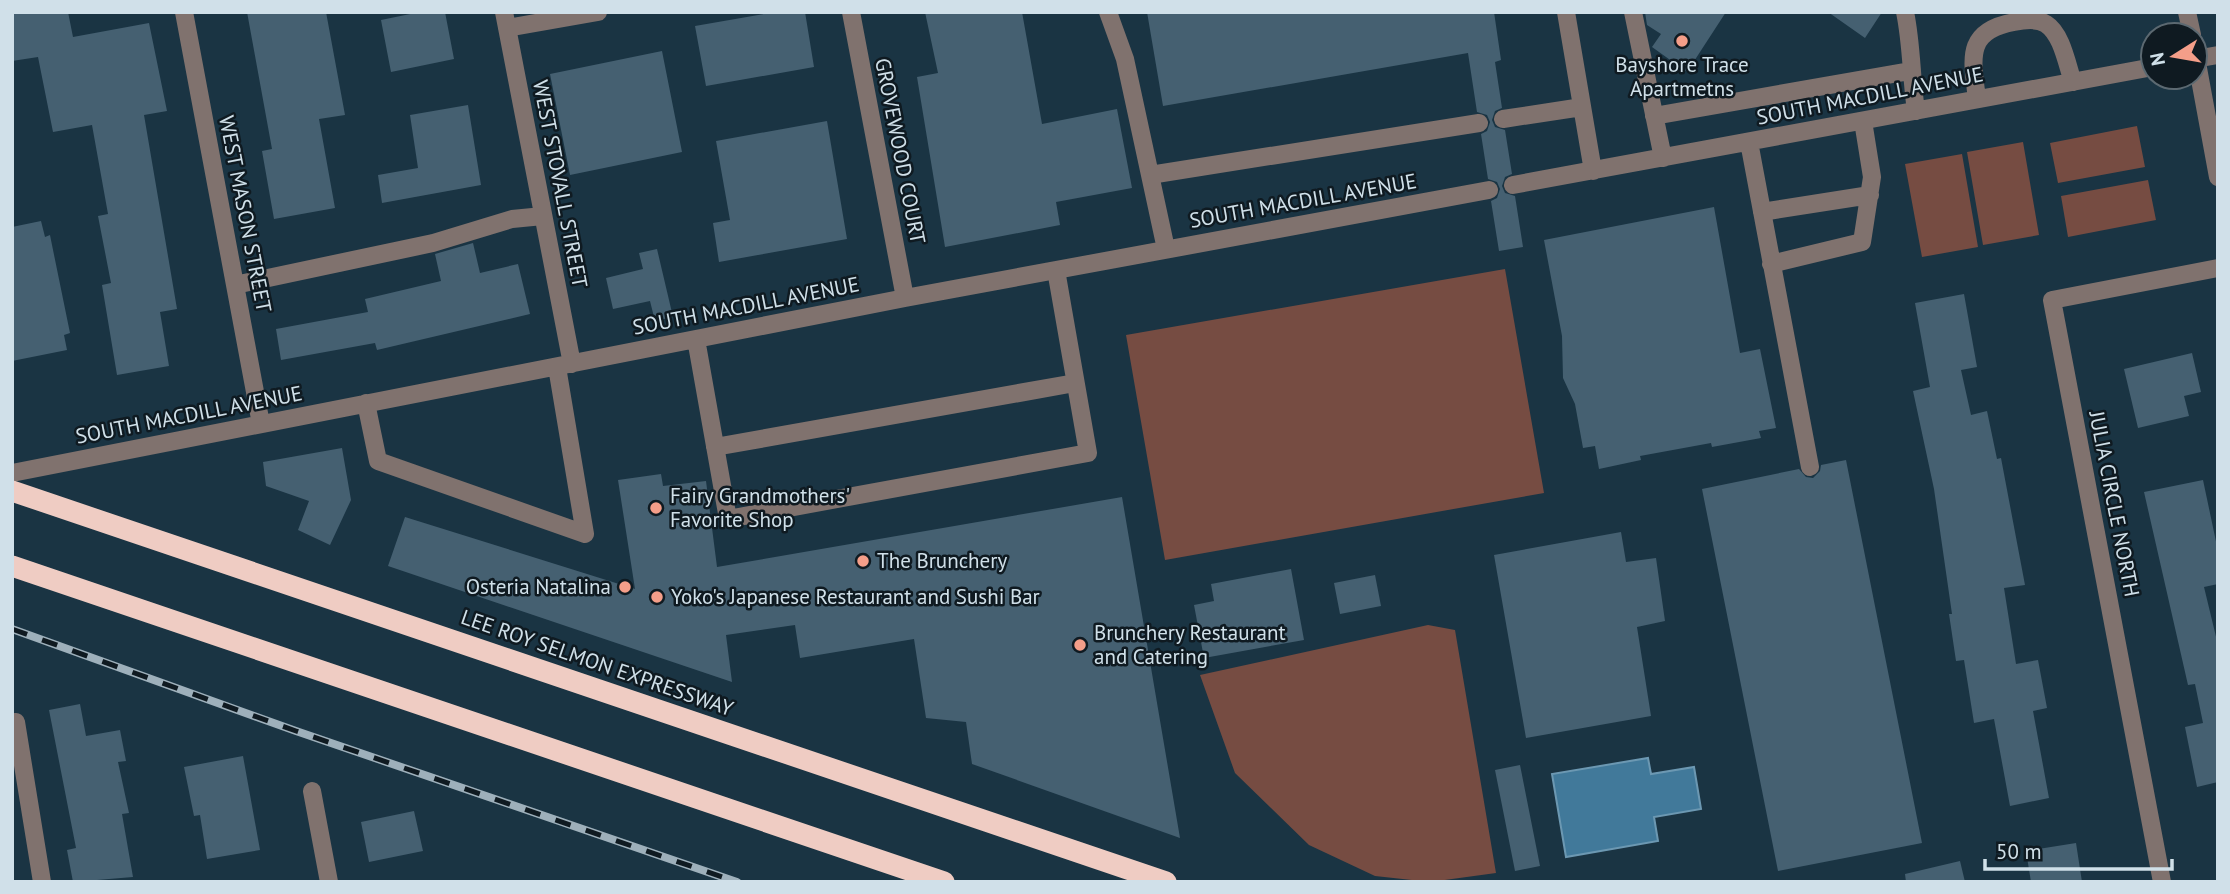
<svg xmlns="http://www.w3.org/2000/svg" width="2230" height="894" viewBox="0 0 2230 894" font-family="'PT Sans',sans-serif">
	<style>
		.green { fill: #764c42 }
		.water { fill: #41799a; stroke: #6c98b2; stroke-width: 2 }
		.building { fill: #456071 }
		.lines { fill: none; stroke-linecap: round; stroke-linejoin: round }
		.minor { stroke: #80726e; stroke-width: 18 }
		.highway { stroke: #efccc3; stroke-width: 21 }
		.rail-casing { stroke: #9eb0bb; stroke-width: 8 }
		.rail { stroke: #0f1a21; stroke-width: 5; stroke-dasharray: 16; stroke-linecap: butt }
		.poi-dot { fill: #f49e89; stroke: #0f1a21; stroke-width: 2.5 }
		.labels { text-anchor: middle; stroke-width: 5; stroke-linejoin: round; paint-order: stroke }
		.poi-label { font-size: 21px; fill: #d0e0e9; stroke: #0f1a21; text-anchor: start }
		.street-label { font-size: 21px; fill: #d0e0e9; stroke: #0f1a21 }
	</style>
	<rect width="100%" height="100%" fill="#1a3443"/>
	<path class="green" d="M2137,126L2145,167L2058,183L2050,143Z
		M2023,142L2039,235L1983,245L1967,152Z
		M1962,154L1978,247L1922,257L1905,164Z
		M2148,180L2156,220L2068,237L2061,196Z
		M1505,269L1544,493L1165,560L1126,335Z
		M1428,625L1455,630L1496,873L1430,882L1375,876L1309,845L1235,773L1200,675Z"/>
	<path class="water" d="M1648,758L1651,774L1694,767L1701,809L1654,817L1658,841L1566,857L1552,774Z"/>
	<path class="building" d="M12,12H68L73,37L149,23L167,111L144,115L177,309L160,312L169,366L117,375L102,285L111,283L98,216L108,214L92,125L53,132L38,57L12,61Z
		M247,12H326L345,115L319,119L335,208L274,219L262,151L272,149Z
		M420,12H445L454,59L391,72L381,20Z
		M775,12H805L814,67L706,86L695,26Z
		M925,12H1022L1042,124L1117,109L1132,188L1056,202L1060,225L945,247L917,77L938,73Z
		M1147,12H1494L1501,60L1495,62L1502,108L1495,111L1492,120L1495,127L1505,130L1512,174L1505,177L1502,186L1505,193L1515,196L1523,247L1499,251L1491,201L1497,198L1500,189L1497,182L1488,179L1481,134L1487,131L1490,122L1487,115L1477,112L1468,53L1163,106Z
		M1645,12H1726L1687,72L1652,47L1661,34L1647,25Z
		M1828,12H1882L1865,38Z
		M662,51L682,152L570,175L550,74Z
		M468,105L481,185L382,203L378,175L418,168L410,115Z
		M827,121L847,239L719,262L713,223L730,220L716,141Z
		M1714,207L1740,353L1760,349L1776,428L1759,431L1761,438L1712,447L1711,443L1640,456L1641,460L1599,469L1595,446L1583,448L1575,404L1563,378L1562,336L1544,240Z
		M41,221L45,237L50,235L52,245L70,333L64,335L67,350L12,361V227Z
		M473,243L480,273L518,264L530,314L377,350L375,343L281,360L276,329L368,312L365,299L441,281L435,254Z
		M657,249L673,317L655,321L650,301L613,309L606,278L643,269L639,253Z
		M1964,294L1977,367L1961,370L1971,415L1987,411L1997,459L2001,458L2025,585L2004,588L2016,664L2038,660L2047,708L2033,711L2049,798L2010,806L1994,719L1974,723L1964,660L1956,661L1949,614H1952L1934,489L1913,391L1930,387L1915,303Z
		M2192,353L2201,392L2184,396L2189,416L2138,428L2124,369Z
		M342,448L351,500L330,545L298,530L309,501L266,486L263,462Z
		M1846,460L1922,843L1778,871L1702,489L1799,469L1806,477L1813,478L1820,471L1821,465Z
		M661,474L663,486L706,481L717,567L1122,497L1180,838L972,764L966,722L926,718L914,639L800,658L795,625L726,635L732,682L388,566L405,517L635,589L618,480Z
		M2203,480L2218,551V584L2204,587L2218,645V782L2197,787L2185,727L2203,723L2195,684L2188,685L2144,492Z
		M1621,532L1626,562L1656,558L1665,621L1637,627L1651,716L1526,738L1494,555Z
		M1291,569L1304,640L1204,658L1194,605L1214,601L1211,584Z
		M1375,575L1381,606L1340,614L1334,583Z
		M80,704L86,736L120,730L126,761L118,762L129,813L122,814L133,877L73,882L67,850L76,848L49,710Z
		M243,756L260,850L207,859L200,815L194,816L184,767Z
		M1520,765L1540,866L1515,871L1495,770Z
		M414,811L423,851L369,862L361,822Z
		M2076,843L2082,882H2031L2026,851Z
		M1960,861L1965,882H1906L1905,874Z"/>
	<g class="lines">
		<path class="minor" d="M184,12L261,424
			M504,12L572,364
			M851,12L905,298
			M1108,12L1125,59L1166,249
			M1566,12L1593,171
			M1633,12L1663,158
			M1905,12C1912,46 1911,77 1916,111
			M2187,12L2192,35
			M507,28L598,12
			M2195,52L2218,177
			M2195,59L2218,55
			M1977,99C1972,58 1965,31 2014,22C2024,20 2037,18 2046,24C2062,34 2067,65 2073,82
			M1654,116L1910,71
			M1503,119L1582,107
			M1749,142L1810,467
			M1150,175L1479,123
			M1513,185L2153,67
			M1762,212L1870,195
			M1771,264L1862,242L1872,177L1863,121
			M235,285L433,243L512,219L543,216
			M696,339L728,519L1088,453L1056,270
			M366,403L378,461L585,534L557,367
			M715,447L1075,383
			M12,473L905,298L1489,190
			M16,722L42,882
			M312,791L329,882
			M2162,882L2052,300L2218,268"/>
		<path class="highway" d="M12,491L1166,882
			M12,566L944,882"/>
		<defs>
			<path id="rail" d="M12,629L296,731L737,882"/>
		</defs>
		<use href="#rail" class="rail-casing"/>
		<use href="#rail" class="rail"/>
	</g>
	<g class="poi-dot">
		<circle cx="1682" cy="41" r="7"/>
		<circle cx="656" cy="508" r="7"/>
		<circle cx="863" cy="561" r="7"/>
		<circle cx="625" cy="587" r="7"/>
		<circle cx="657" cy="597" r="7"/>
		<circle cx="1080" cy="645" r="7"/>
	</g>
	<g class="labels">
		<g class="poi-label">
			<text x="1682" y="72" text-anchor="middle">Bayshore Trace<tspan x="1682" dy="24">Apartmetns</tspan></text>
			<text x="670" y="503">Fairy Grandmothers'<tspan x="670" dy="24">Favorite Shop</tspan></text>
			<text x="877" y="568">The Brunchery</text>
			<text x="611" y="594" text-anchor="end">Osteria Natalina</text>
			<text x="671" y="604">Yoko's Japanese Restaurant and Sushi Bar</text>
			<text x="1094" y="640">Brunchery Restaurant<tspan x="1094" dy="24">and Catering</tspan></text>
		</g>
		<g class="street-label">
			<text transform="translate(1870 96) rotate(-11)" y="7">SOUTH MACDILL AVENUE</text>
			<text transform="translate(900 151) rotate(79)" y="7">GROVEWOOD COURT</text>
			<text transform="translate(560 184) rotate(79)" y="7">WEST STOVALL STREET</text>
			<text transform="translate(1303 201) rotate(-10)" y="7">SOUTH MACDILL AVENUE</text>
			<text transform="translate(245 214) rotate(79)" y="7">WEST MASON STREET</text>
			<text transform="translate(746 306) rotate(-11)" y="7">SOUTH MACDILL AVENUE</text>
			<text transform="translate(189 415) rotate(-11)" y="7">SOUTH MACDILL AVENUE</text>
			<text transform="translate(2114 504) rotate(79)" y="7">JULIA CIRCLE NORTH</text>
			<text transform="translate(597 663) rotate(19)" y="7">LEE ROY SELMON EXPRESSWAY</text>
		</g>
	</g>
	<rect width="2230" height="894" fill="none" stroke="#d0e0e9" stroke-width="28"/>
	<g transform="translate(2174 56) rotate(259)"><circle r="33" fill="#0f1a21" stroke="#5c6971" stroke-width="2"/>
	<path d="M0-5L12 26L0 18L-12 26Z" fill="#f49e89"/>
	<text y="-10" font-size="19" font-weight="bold" text-anchor="middle" fill="#d0e0e9">N</text>
	</g>
	<path d="M1985 859v10h187v-10" fill="none" stroke="#d0e0e9" stroke-width="3.5"/>
	<text x="1996" y="859" font-size="21" fill="#d0e0e9" stroke="#0f1a21" stroke-width="5" paint-order="stroke">50 m</text>
</svg>
